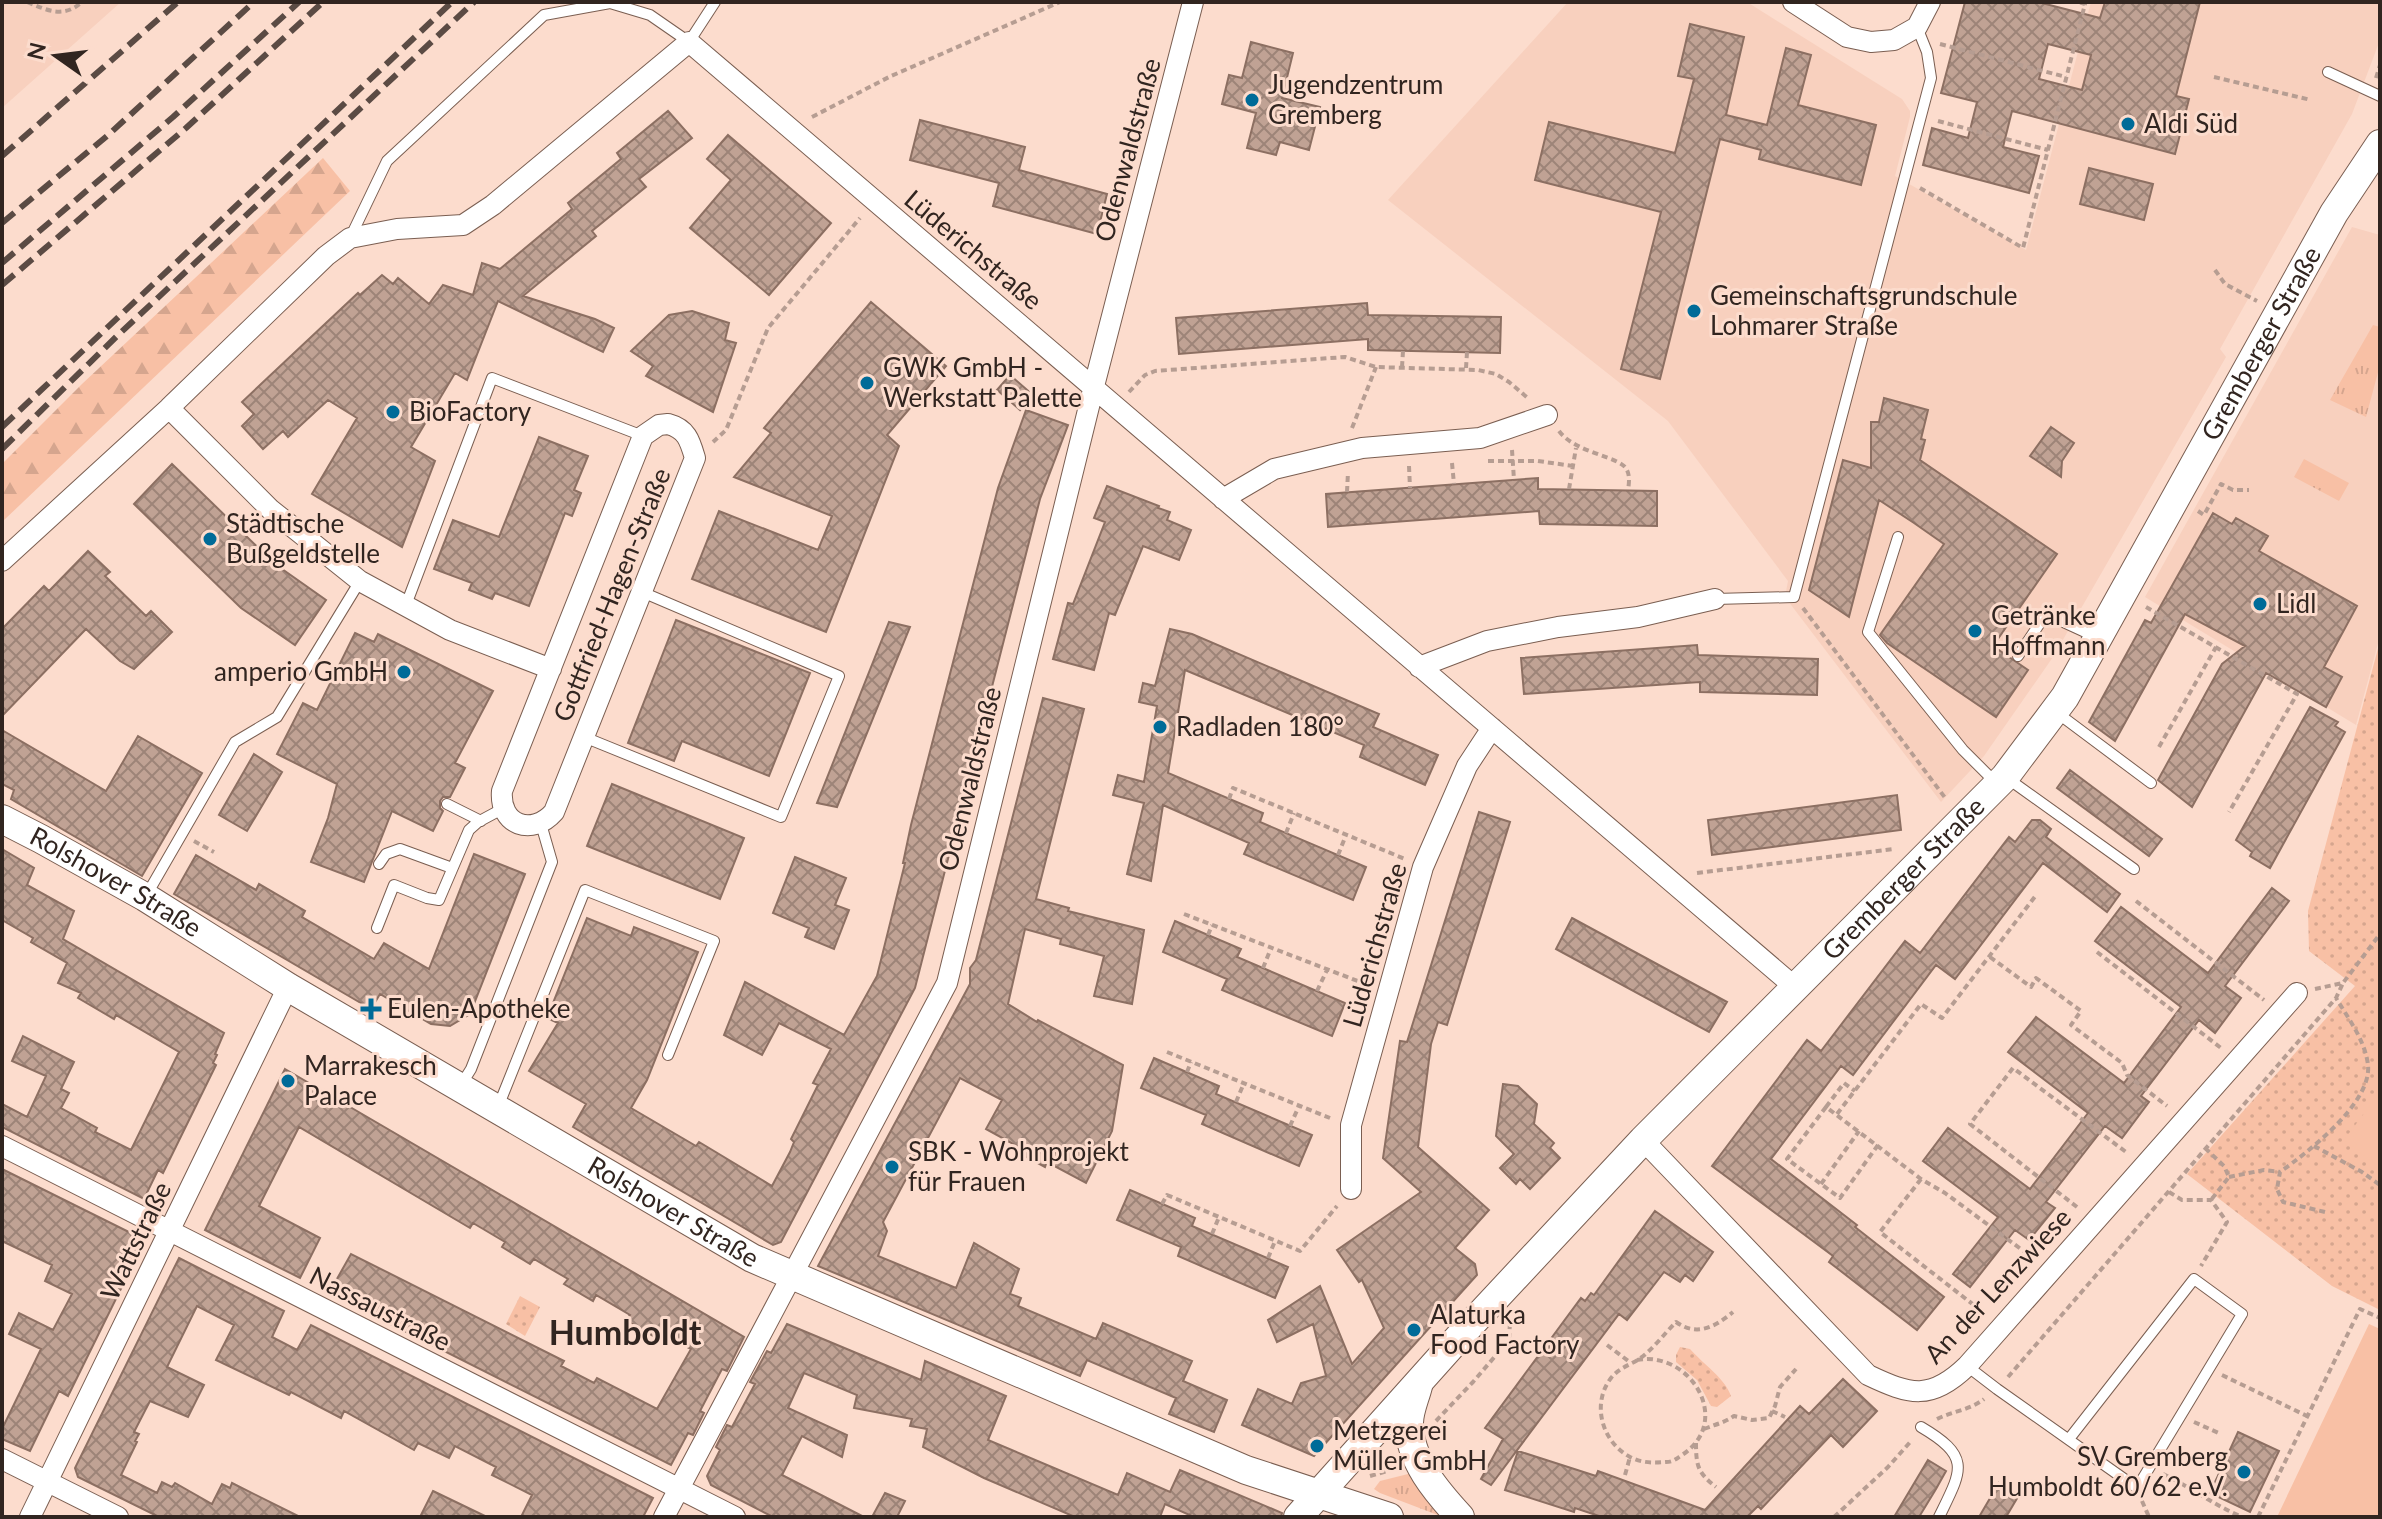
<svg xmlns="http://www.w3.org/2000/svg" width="2382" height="1519" viewBox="0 0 2382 1519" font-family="Lato,sans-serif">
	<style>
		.built { fill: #f8d0be }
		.grass { fill: url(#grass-tufts) }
		.forest { fill: url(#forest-firs) }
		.park { fill: url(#park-dots) }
		.garden { fill: #f8c0a5 }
		.building { fill: url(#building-cross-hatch); stroke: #8c6f62; stroke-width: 2; fill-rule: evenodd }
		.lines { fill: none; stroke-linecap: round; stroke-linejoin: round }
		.lane-casing { stroke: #7a5e51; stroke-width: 12 }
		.street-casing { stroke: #7a5e51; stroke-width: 22 }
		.secondary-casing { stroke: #7a5e51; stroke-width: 30 }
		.path { stroke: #b69d92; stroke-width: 4; stroke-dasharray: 6 4; stroke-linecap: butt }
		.lane { stroke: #fff; stroke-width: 10 }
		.street { stroke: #fff; stroke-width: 20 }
		.secondary { stroke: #fff; stroke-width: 28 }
		.rail { stroke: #5b4b44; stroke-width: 6; stroke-dasharray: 16 8; stroke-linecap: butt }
		.poi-dot { fill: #006b98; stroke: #fcdccd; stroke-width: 3 }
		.labels { text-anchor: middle; stroke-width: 6; stroke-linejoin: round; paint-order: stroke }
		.poi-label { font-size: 26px; fill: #312520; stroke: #fcdccd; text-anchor: start }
		.street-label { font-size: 26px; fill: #312520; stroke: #fcdccd }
		.district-label { font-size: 34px; font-weight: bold; fill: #312520; stroke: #fcdccd }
	</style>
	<defs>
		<pattern id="grass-tufts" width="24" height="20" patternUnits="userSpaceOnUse" patternTransform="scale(2)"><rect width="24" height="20" fill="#f8c0a5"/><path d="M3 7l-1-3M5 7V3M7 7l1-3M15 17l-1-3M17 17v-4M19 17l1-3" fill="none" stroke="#d5a58e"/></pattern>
		<pattern id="forest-firs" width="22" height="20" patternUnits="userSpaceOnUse" patternTransform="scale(2)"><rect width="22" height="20" fill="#f8c0a5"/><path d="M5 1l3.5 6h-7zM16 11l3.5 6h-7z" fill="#d5a58e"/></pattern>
		<pattern id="park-dots" width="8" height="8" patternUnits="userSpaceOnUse" patternTransform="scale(2)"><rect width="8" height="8" fill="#f8c0a5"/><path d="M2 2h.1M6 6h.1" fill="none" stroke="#d5a58e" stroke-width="1.8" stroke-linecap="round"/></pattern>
		<pattern id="building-cross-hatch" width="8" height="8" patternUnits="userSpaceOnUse" patternTransform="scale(2)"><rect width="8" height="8" fill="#c0a294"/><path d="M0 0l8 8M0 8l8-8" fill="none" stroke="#9d8478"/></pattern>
	</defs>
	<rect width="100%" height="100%" fill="#fcdccd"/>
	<path class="built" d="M2,2H121L2,108Z
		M1568,2H1747L1902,99L1910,111V117L1895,176L2026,250L2091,2H2380V40L2352,114L2220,349L2226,357L2053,657L1984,756L1941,802L1785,597L1788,581L1668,421L1388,200Z
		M2352,227L2380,235V636L2356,725L2145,597Z"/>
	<path class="grass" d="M2373,325L2380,327V365L2366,417L2330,400Z
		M2304,459L2349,483L2339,501L2294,477Z
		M1412,1473L1443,1517L1380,1493L1374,1489L1380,1481Z"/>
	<path class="forest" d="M323,158L350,191L2,522V464L82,384Z"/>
	<path class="park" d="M2380,641V1310L2332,1286L2187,1174L2355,986L2309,951L2308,911Z
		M520,1296L540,1307L525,1336L506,1324Z
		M1680,1347L1690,1349C1703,1364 1725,1378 1731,1396L1717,1407L1711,1406L1697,1380L1676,1362V1355Z"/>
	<path class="garden" d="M2380,1092V1168L2344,1140Z
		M2369,1324L2380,1329V1517H2277Z"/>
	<path class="building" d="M1965,2H2038L2100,18L2105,2H2200L2176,96L2189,99L2175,154L2012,111L2003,147L2039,156L2029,193L1923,165L1932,128L1968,138L1977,102L1941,93ZM2048,44L2091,55L2082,90L2039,79Z
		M1690,24L1744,37L1726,115L1767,125L1786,48L1811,55L1798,105L1876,125L1861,185L1759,159L1761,150L1720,139L1660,379L1621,369L1661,212L1535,180L1549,122L1675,153L1694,79L1678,76Z
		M1251,42L1293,53L1282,98L1320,107L1309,150L1280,142L1276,155L1247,148L1256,113L1222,104L1229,75L1242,78Z
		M668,111L692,138L639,179L646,187L592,231L596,236L523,296L595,319L614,328L603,352L498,301L467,380L455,373L411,447L435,461L402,547L312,494L357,418L328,400L288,437L283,431L263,449L242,426L254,414L242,402L358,293L360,295L382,275L393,284L398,278L429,304L443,285L473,295L482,263L500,269L572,209L568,203L621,159L617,153Z
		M920,120L1025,147L1019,170L1107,194L1097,234L993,206L999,183L910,160Z
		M728,135L831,223L769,295L690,228L731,180L707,159Z
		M2089,168L2153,184L2144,220L2080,204Z
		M871,302L946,366L887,435L899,446L826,632L692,579L719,511L818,550L832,516L734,477L771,433L764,428Z
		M1367,303L1368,315L1501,317L1500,353L1368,350V339L1179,354L1176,318Z
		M692,311L729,323L725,340L736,343L713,412L646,376L653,366L631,351L669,315Z
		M1010,375L1033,395L1020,410L997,390Z
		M1884,398L1928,410L1921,439L1925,440L1920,460L2057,554L1993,646L2028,670L1996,717L1887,643L1880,635L1944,544L1914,523L1879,500L1849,617L1809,590L1843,460L1871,468V422H1879Z
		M1026,410L1068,425L1040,499L915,988L781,1242L773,1245L573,1127L586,1104L529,1071L558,1023L547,1018L587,918L631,936L634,927L698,952L647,1080L631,1108L696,1146L699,1142L772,1186L790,1152L794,1142L791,1139L818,1085L813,1083L831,1049L779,1023L762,1055L724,1035L745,982L844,1035L877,976L905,863H903L911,825L998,488Z
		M2051,427L2074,443L2062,461L2061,477L2030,456Z
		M539,437L588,456L574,490L581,493L572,516L565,513L529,606L495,593L492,599L469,590L472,583L434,569L453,520L499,537Z
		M172,464L275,564L326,600L295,645L241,608L134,504Z
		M1538,478V489L1657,491V526L1540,524L1539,511L1328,527L1326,494Z
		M1107,486L1159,506L1158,508L1170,512L1167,520L1191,530L1179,560L1143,546L1115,615L1109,613L1094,670L1053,659L1068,603L1073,604L1105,522L1094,518Z
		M2213,513L2232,524L2236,518L2268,536L2259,551L2357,606L2324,667L2342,677L2326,707L2266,673L2192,807L2158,780L2222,664L2245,646L2185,614L2115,741L2089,722L2145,620L2151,623Z
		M88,551L110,572L105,576L146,616L151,611L172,632L134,669L120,661L86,629L2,716V629L44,586L49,591Z
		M676,620L810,673L769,776L682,741L674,761L628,743Z
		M889,622L910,627L837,807L817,803Z
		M1170,629L1192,634L1379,714L1373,727L1438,755L1425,785L1360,757L1364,745L1185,670L1168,773L1263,813L1260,822L1366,867L1353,900L1244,854L1249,843L1163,805L1151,881L1127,874L1144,803L1113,795L1118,775L1144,782L1157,706L1139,702L1143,683L1155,686Z
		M355,633L374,642L378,634L493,691L455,763L465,768L450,797H443L440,801V808L443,811L433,831L392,811L364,882L311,862L328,818L337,784L277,754L303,703L317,710Z
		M1697,645L1698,655L1818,659L1817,695L1700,692V682L1524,694L1521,658Z
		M1043,698L1084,709L1036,899L1069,908L1068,911L1144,930L1132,1004L1094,996L1104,956L1060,944L1061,939L1025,929L1008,1004L1037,1022L1038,1020L1123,1065L1112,1131L1086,1183L1047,1162L1045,1167L1021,1154L1024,1150L986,1129L1002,1100L960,1078L883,1222L887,1231L878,1256L956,1288L974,1243L1019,1269L1010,1294L1021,1298L1018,1306L1096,1339L1103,1323L1192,1361L1183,1381L1227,1400L1214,1432L1169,1414L1176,1398L1087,1360L1080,1376L818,1266L970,984V968L976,960Z
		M2310,707L2338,722L2335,726L2345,732L2270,868L2250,856L2252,852L2236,840Z
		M2,730L106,791L138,736L202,773L142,876L11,799L14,790L2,784Z
		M254,754L282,772L247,831L219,815Z
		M2070,770L2162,839L2149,856L2057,788Z
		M612,784L744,838L720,899L587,846Z
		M1897,795L1901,830L1712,855L1708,820Z
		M1479,812L1510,822L1447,1025L1438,1022L1431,1044L1418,1147L1489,1210L1455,1248L1475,1264L1477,1275L1314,1456L1242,1425L1258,1389L1292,1404L1301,1383L1326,1376L1313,1324L1277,1342L1268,1320L1320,1286L1352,1364L1384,1328L1362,1280L1359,1282L1337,1250L1421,1192L1383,1158L1400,1041L1407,1042Z
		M2032,820H2040L2051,829L2046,837L2120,894L2107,912L2043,863L1955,979L1936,965L1853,1075L1841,1066L1771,1159L1857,1225L1855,1227L1944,1297L1917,1330L1829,1262L1833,1256L1712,1166L1807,1040L1821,1051L1905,941L1920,953L2009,837L2015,842Z
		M2,849L34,868L27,885L74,911L63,939L224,1033L215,1054L217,1055L213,1063L216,1065L163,1173L158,1170L144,1199L2,1127V1104L27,1117L46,1076L12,1061L23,1036L74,1062L61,1089L69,1093L61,1108L97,1128L95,1132L131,1150L179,1052L116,1015L114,1019L78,998L81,993L58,983L67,963L31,942L33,938L2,920Z
		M474,854L525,874L470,1014L450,1026L431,1024L380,994L371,1009L174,894L196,855L256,890L259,884L305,911L302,917L374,959L384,943L429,969Z
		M795,857L846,878L835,905L849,910L834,949L805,937L809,928L773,913Z
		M2272,888L2289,901L2225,986L2241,998L2215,1033L2199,1020L2141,1096L2149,1102L2122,1138L2105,1126L2046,1202L2055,1208L2029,1240L2015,1230L1970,1287L1953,1274L1998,1217L1923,1161L1948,1128L2030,1189L2088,1113L2008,1052L2036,1017L2124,1083L2181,1007L2095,941L2121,907L2208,973Z
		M1572,918L1727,1002L1709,1032L1556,949Z
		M1175,921L1241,949L1237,957L1345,1003L1332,1036L1222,990L1227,979L1163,952Z
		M1154,1058L1219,1086L1216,1094L1312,1135L1299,1166L1202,1124L1206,1115L1141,1088Z
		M285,1069L744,1337L727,1371L722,1369L700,1411L704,1413L693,1435L688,1433L671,1465L329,1293L351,1254L564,1361L561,1366L594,1383L597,1378L657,1409L691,1349L658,1331L655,1337L626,1320L630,1315L596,1295L593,1301L564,1284L568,1279L534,1259L530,1264L502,1247L505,1242L473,1223L470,1228L299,1127L259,1206L320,1238L300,1278L205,1230Z
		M1503,1084L1518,1086L1537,1104L1534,1124L1554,1143L1550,1148L1560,1158L1530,1189L1520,1179L1516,1184L1500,1168L1514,1154L1496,1136Z
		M2,1169L145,1240L68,1396L59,1391L30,1451L2,1439V1429L41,1349L9,1334L19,1313L53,1330L72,1294L45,1281L52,1265L2,1241Z
		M1130,1190L1195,1218L1192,1226L1288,1267L1275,1298L1178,1256L1181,1247L1117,1220Z
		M1655,1211L1713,1252L1693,1281L1685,1275L1680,1282L1664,1272L1627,1320L1619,1314L1491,1485L1481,1479L1503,1439L1485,1428L1581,1298L1585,1301L1591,1293L1594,1295Z
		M179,1258L284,1311L272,1337L297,1350L311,1325L653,1498L643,1517H521L532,1495L492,1475L496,1467L455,1446L449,1458L418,1443L414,1450L344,1411L341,1418L291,1392L289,1395L216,1360L234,1325L197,1306L167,1367L204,1385L188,1417L150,1401L134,1432L139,1434L135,1441L137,1442L121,1475L157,1493L162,1482L172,1487L175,1483L212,1504L222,1484L230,1488L232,1483L300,1517H159L78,1477L75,1468Z
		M787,1324L921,1380L925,1361L1006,1396L988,1440L1118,1495L1127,1473L1170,1492L1180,1470L1282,1513L1281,1517H1194L1165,1504L1160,1517H1075L984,1478L923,1447L927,1429L910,1426L912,1419L854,1408L857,1395L804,1373L788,1408L847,1435L842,1457L802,1436L782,1475L864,1517H773L711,1485L707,1476L720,1450L716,1447L727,1425L732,1427L755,1384L750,1382L767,1351L771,1353Z
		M1843,1379L1877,1411L1843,1447L1831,1435L1761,1509L1758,1506L1747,1517H1602L1575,1508L1574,1512L1505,1490L1518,1451L1596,1476L1598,1471L1705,1510L1800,1406L1809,1414Z
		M2238,1432L2279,1451L2250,1512L2210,1493Z
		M1928,1460L1946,1471L1936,1489L1919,1517H1894Z
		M1999,1483L2019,1495L2006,1517H1979Z
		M433,1491L487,1517H420Z
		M885,1493L905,1501L897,1517H872Z"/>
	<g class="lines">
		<defs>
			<path id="lane" d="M2328,72L2380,96
				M351,236L387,161L544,15L610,3L650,15L689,42L715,2
				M1898,537L1868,632L1963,750L1996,783
				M1715,599L1794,597L1931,78L1927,52L1917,27
				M406,605L492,378L643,436
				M2018,656L2046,614L2096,637
				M2056,712L2151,783
				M584,737L781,817L839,676L642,592
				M2007,778L2134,869
				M447,804L481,821
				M379,864L386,854L400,849L452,868
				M146,896L235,742L277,717L360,581
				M377,928L394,885L427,898L439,900L469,830L478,822L504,808
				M461,1085L471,1069L552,862L541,824
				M498,1107L585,890L714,941L668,1055
				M1967,1366L1997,1389L2137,1488L2242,1314L2194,1279L2069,1439
				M1921,1427C1972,1457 1962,1470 1939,1517"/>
			<path id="street" d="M1793,2L1847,37L1871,42L1894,40L1917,27L1930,2
				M169,408L270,509L360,581L450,630L551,669
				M668,424C687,429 690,441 695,458L554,812C532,837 499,825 502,791L643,436L659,425Z
				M1223,499L1274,469L1362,448L1480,438L1547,415
				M2,561L169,408L326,256L350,238L397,229L463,225L493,205L689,42L1796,988
				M1419,667L1487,641L1558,627L1638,617L1715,599
				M1643,1140L1868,1375C1910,1395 1931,1401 1967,1366L2297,993
				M2,1146L735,1517
				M1351,1189V1125L1423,867L1467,766L1492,728
				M2,1459L118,1517
				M30,1517L288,987
				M664,1517L947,983L1094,386L1193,2"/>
			<g id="secondary">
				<path id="s1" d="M2,819L41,839L145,897L288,987L752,1258L1246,1470L1389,1517"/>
				<path d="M1418,1386C1415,1398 1409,1411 1409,1423C1409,1460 1437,1492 1460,1517"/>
				<path id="s2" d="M1298,1517L1460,1336L1643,1140L2005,777L2065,697L2334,213L2380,144"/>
			</g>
		</defs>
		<use href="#lane" class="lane-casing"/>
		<use href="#street" class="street-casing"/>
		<use href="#secondary" class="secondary-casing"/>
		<path class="path" d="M27,2C47,10 63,19 82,2
			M1940,44L2066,77
			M2214,77L2311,100
			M2376,78L2380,65
			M812,117L889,77L1060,2
			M1938,121L2048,150
			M1920,188L2023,248L2085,4L2078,2
			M2215,270L2225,284L2257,301
			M1402,367L1403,351
			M1466,368L1467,352
			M1129,392L1145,375L1155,371L1345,357L1376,367L1478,370L1496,374L1509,382L1529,399
			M1352,428L1376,367
			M1559,431C1576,454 1621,456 1627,470C1630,476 1629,484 1628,490
			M713,442L726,430L768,328L860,218
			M1512,450L1514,480
			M1488,461H1538L1573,466
			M1452,463L1454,484
			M1409,466L1410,488
			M1569,489L1576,448
			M1347,492L1348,472
			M2198,511L2204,515L2221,484L2233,490H2249
			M2146,607L2297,694L2229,812
			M1803,608L1946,799
			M2159,747L2216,647
			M1229,799L1233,788L1405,859
			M1286,833L1294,813
			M194,841L214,852
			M1338,855L1346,835
			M1697,873L1894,849
			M2136,901L2264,1000
			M1184,914L1368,985
			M1208,935L1212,925
			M2097,952L2221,1048
			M1990,957L2031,987L2036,978L2081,1011L2071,1025L2122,1063L2127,1075L2167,1106
			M1263,968L1271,948
			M2315,989L2343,983L2380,934
			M1317,991L1327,970
			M1167,1052L1330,1118
			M1187,1072L1191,1062
			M1236,1102L1244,1083
			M1826,1107L1844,1083L1855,1091
			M1837,1114L1921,1004L1942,1018L2037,894
			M1290,1126L1299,1106
			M1878,1145L1840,1198L1787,1159L1826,1107L1921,1179L1945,1193L2033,1258
			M2314,1146L2362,1172L2380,1185
			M2205,1148L2224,1166L2229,1177L2211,1200
			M2229,1177L2264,1170L2280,1172
			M1921,1179L1880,1232L1984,1313
			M1821,1184L1859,1131
			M2169,1192L2182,1200H2211L2227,1222L2201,1266
			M1162,1204L1167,1195L1300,1251L1337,1206
			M2077,1207L1970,1124L2013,1068L2126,1152
			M2325,1212L2283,1202L2277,1189L2280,1172C2308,1152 2372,1103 2368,1065C2365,1040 2348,1018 2336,998
			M1212,1234L1219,1217
			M1268,1258L1275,1241
			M1607,1345L1631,1363
			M1637,1360C1690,1350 1734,1421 1682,1455C1676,1459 1673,1462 1666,1462C1653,1463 1641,1463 1630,1457C1602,1442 1591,1404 1611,1378C1618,1369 1627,1366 1636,1361C1651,1352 1664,1334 1676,1322C1697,1337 1715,1327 1733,1312
			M2222,1375L2307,1416
			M2008,1377L2336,998L2343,983
			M1772,1411L1785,1417
			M1937,1419C1953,1411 1970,1410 1984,1399
			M1436,1421L1473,1382L1509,1340L1510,1322
			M2194,1422L2221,1434
			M1704,1429C1716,1424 1724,1423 1734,1416L1752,1420L1769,1418L1775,1406L1780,1387L1796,1369
			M1696,1443C1696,1466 1698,1473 1716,1487
			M2163,1474C2190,1487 2214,1505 2242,1517
			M1625,1475L1630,1457
			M1370,1476L1395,1469
			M2142,1501L2149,1517
			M1834,1517L1888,1467L1912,1440
			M2258,1517L2360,1309L2380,1318"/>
		<use href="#lane" class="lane"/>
		<use href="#street" class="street"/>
		<use href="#secondary" class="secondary"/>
		<path class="rail" d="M2,156L178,2
			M2,223L107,136L254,2
			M2,263L173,117L299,2
			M2,285L186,128L323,2
			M2,427L452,2
			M2,449L116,337L474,2"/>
	</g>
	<g class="poi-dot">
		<circle cx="1252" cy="100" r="8"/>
		<circle cx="2128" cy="124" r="8"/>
		<circle cx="1694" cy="311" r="8"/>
		<circle cx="867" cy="383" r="8"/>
		<circle cx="393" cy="412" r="8"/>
		<circle cx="210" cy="539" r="8"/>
		<circle cx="2260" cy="604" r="8"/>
		<circle cx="1975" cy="631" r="8"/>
		<circle cx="404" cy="672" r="8"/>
		<circle cx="1160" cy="727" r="8"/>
		<path d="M367 997h8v8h8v8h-8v8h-8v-8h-8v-8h8z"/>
		<circle cx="288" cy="1081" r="8"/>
		<circle cx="892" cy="1167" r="8"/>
		<circle cx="1414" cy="1330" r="8"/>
		<circle cx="1317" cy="1446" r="8"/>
		<circle cx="2244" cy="1472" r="8"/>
	</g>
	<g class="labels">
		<g class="poi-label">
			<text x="1268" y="94">Jugendzentrum<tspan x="1268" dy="30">Gremberg</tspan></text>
			<text x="2144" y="133">Aldi Süd</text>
			<text x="1710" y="305">Gemeinschaftsgrundschule<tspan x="1710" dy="30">Lohmarer Straße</tspan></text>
			<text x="883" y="377">GWK GmbH -<tspan x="883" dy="30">Werkstatt Palette</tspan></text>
			<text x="409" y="421">BioFactory</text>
			<text x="226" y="533">Städtische<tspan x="226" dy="30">Bußgeldstelle</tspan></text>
			<text x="2276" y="613">Lidl</text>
			<text x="1991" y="625">Getränke<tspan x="1991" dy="30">Hoffmann</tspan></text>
			<text x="388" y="681" text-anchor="end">amperio GmbH</text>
			<text x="1176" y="736">Radladen 180°</text>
			<text x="387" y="1018">Eulen-Apotheke</text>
			<text x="304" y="1075">Marrakesch<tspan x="304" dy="30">Palace</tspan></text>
			<text x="908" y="1161">SBK - Wohnprojekt<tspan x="908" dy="30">für Frauen</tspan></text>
			<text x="1430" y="1324">Alaturka<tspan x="1430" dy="30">Food Factory</tspan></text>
			<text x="1333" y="1440">Metzgerei<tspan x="1333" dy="30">Müller GmbH</tspan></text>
			<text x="2228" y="1466" text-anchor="end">SV Gremberg<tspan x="2228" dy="30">Humboldt 60/62 e.V.</tspan></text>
		</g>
		<g class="street-label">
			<text transform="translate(1128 150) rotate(-75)" y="9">Odenwaldstraße</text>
			<text transform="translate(973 250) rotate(40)" y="9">Lüderichstraße</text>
			<text dy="9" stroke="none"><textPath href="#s2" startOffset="1528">Gremberger Straße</textPath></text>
			<text transform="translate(612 595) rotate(-68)" y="9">Gottfried-Hagen-Straße</text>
			<text transform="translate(970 779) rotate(-76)" y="9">Odenwaldstraße</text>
			<text dy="9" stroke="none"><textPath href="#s2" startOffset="880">Gremberger Straße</textPath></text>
			<text dy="9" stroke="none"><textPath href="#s1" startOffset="130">Rolshover Straße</textPath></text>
			<text transform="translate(1375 945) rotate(-74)" y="9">Lüderichstraße</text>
			<text dy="9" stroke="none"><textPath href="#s1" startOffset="778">Rolshover Straße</textPath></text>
			<text transform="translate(136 1241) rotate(-64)" y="9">Wattstraße</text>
			<text transform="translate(1998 1286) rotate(-47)" y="9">An der Lenzwiese</text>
			<text transform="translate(380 1309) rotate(27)" y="9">Nassaustraße</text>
		</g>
		<g class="district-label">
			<text x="625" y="1345">Humboldt</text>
		</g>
	</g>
	<rect width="2382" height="1519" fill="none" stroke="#312520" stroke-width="8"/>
	<g transform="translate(56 56) rotate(284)" stroke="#fcdccd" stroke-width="6" paint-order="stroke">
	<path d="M0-6L14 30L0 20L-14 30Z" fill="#312520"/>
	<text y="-12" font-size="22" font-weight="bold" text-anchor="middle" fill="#312520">N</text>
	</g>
</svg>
